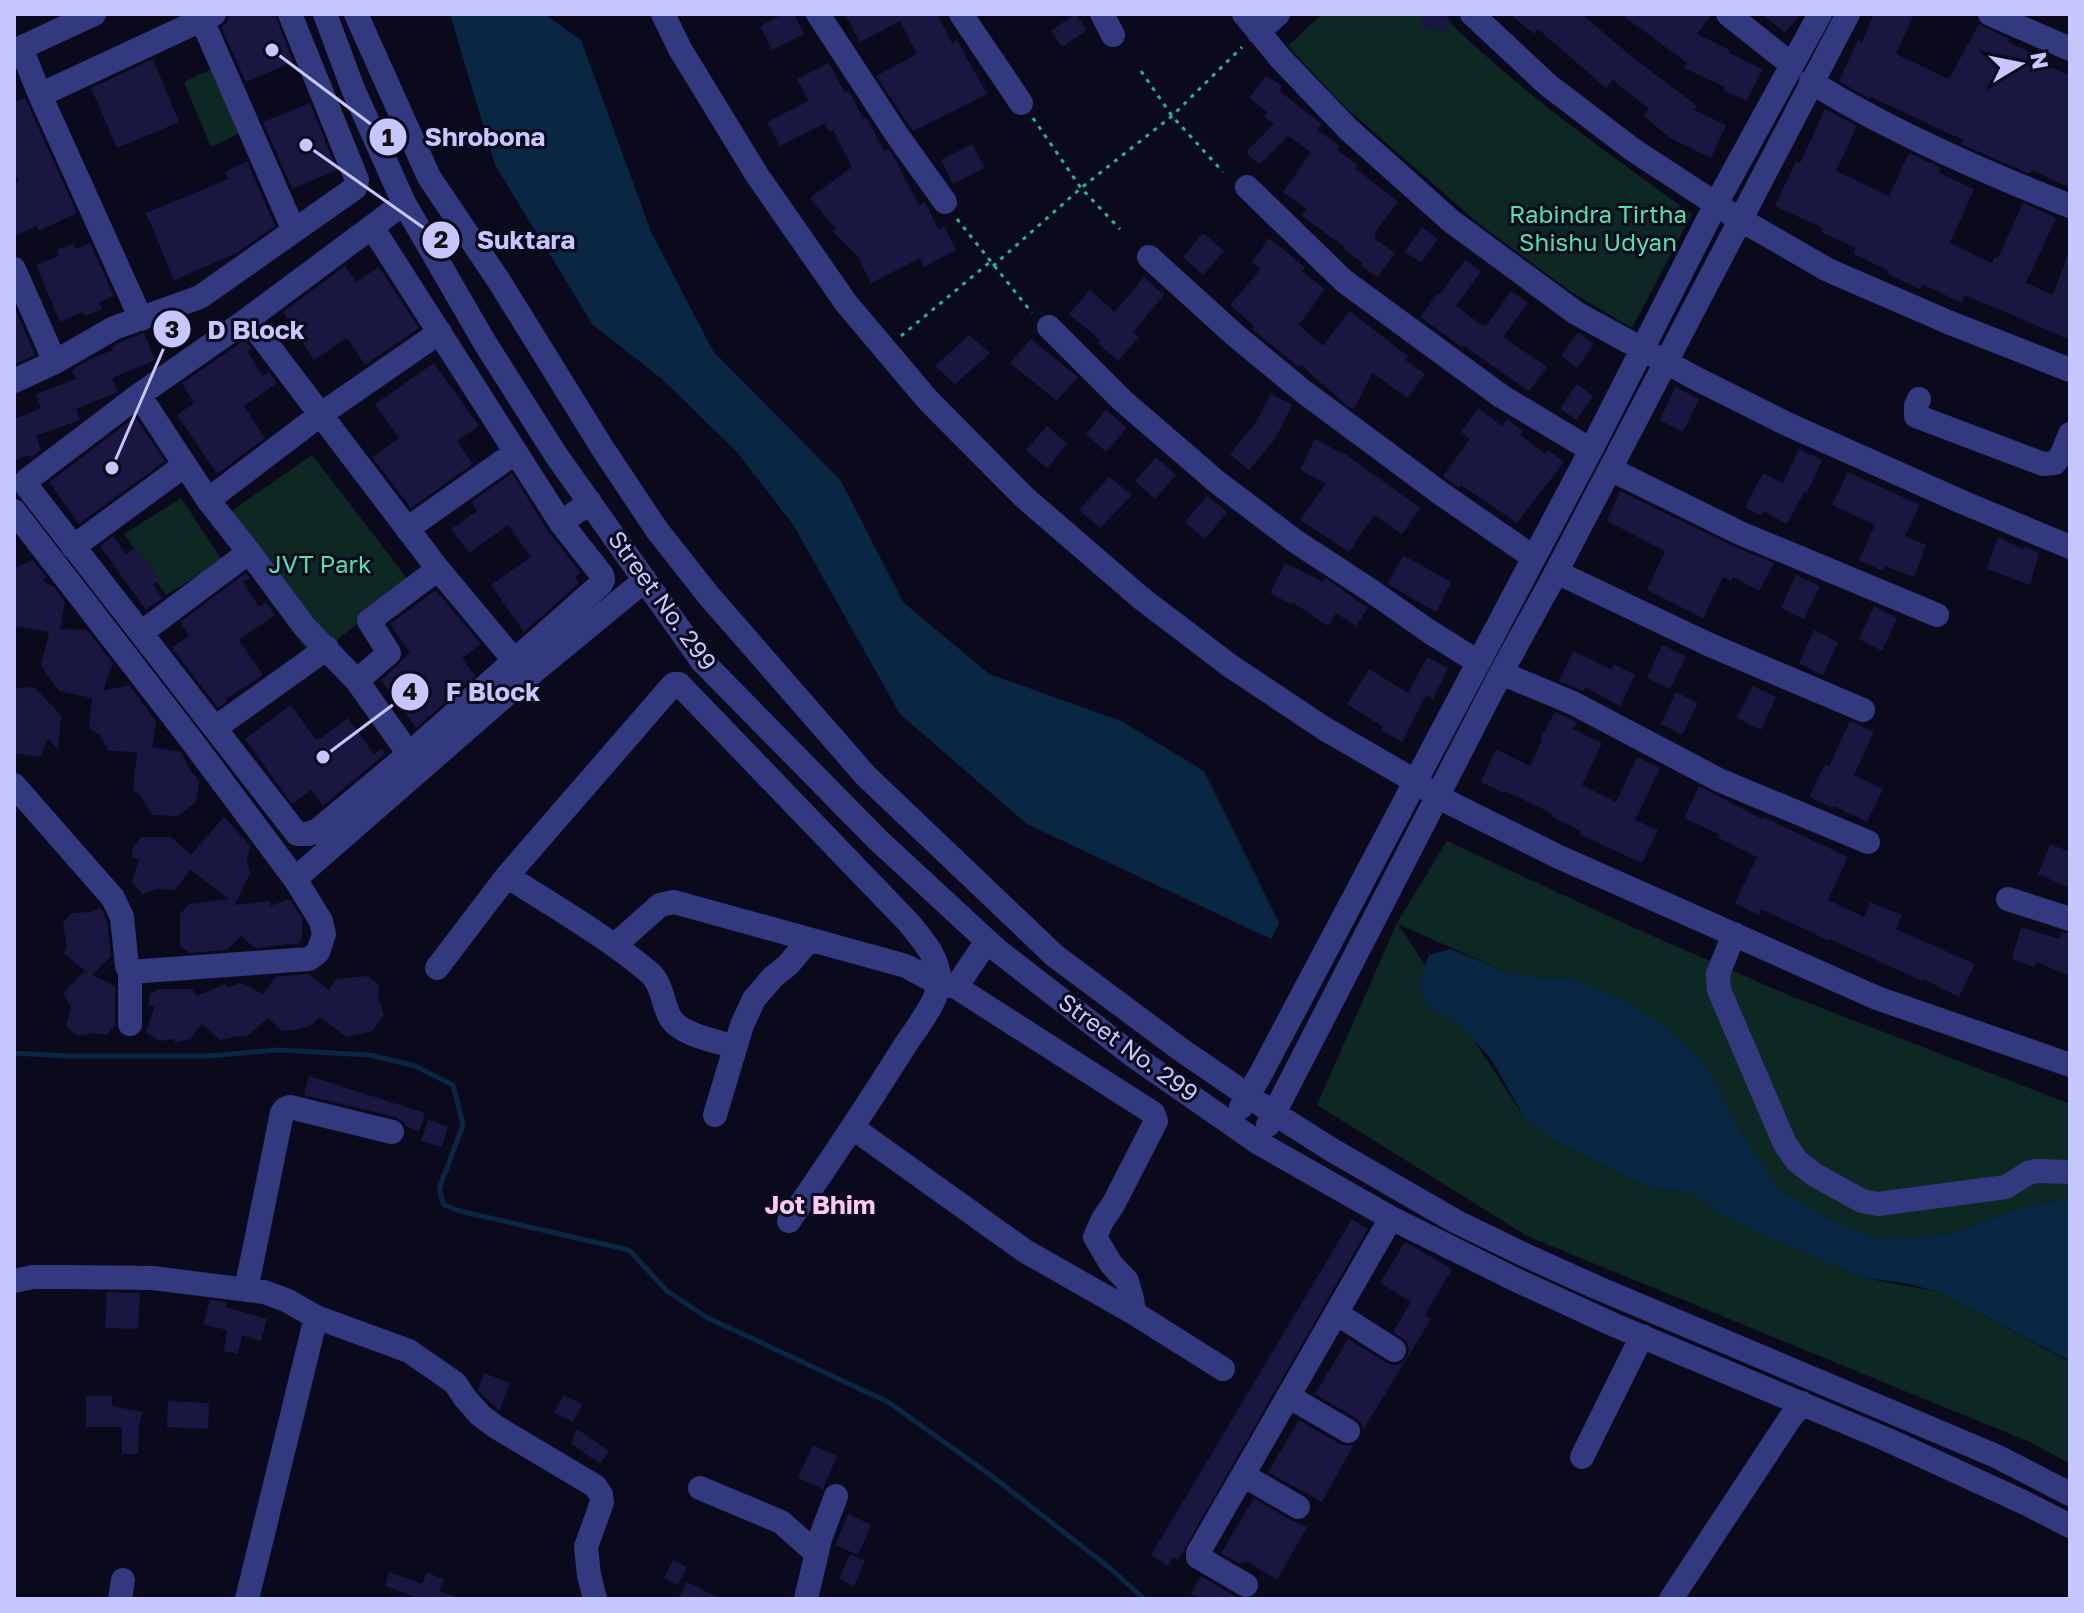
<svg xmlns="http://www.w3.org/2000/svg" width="2084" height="1613" viewBox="0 0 2084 1613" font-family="'Golos Text',sans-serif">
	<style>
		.green { fill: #0d2723 }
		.water { fill: #092742 }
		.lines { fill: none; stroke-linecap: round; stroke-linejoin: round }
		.stream { stroke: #092742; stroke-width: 5 }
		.building { fill: #19163f }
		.path { stroke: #26b398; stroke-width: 3; stroke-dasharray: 4 6; stroke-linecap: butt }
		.minor { stroke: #33397f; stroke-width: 24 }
		.labels { text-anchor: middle; stroke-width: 6; stroke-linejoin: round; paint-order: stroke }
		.park-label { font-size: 24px; fill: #4de4ab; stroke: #0b0a1d }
		.street-label { font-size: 24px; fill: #c6c7ff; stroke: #0b0a1d }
		.neighbourhood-label { font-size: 26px; font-weight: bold; fill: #ffc8f2; stroke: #0b0a1d }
		.leader { fill: none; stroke: #c6c7ff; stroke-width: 3 }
		.callout-dot { fill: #c6c7ff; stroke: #0b0a1d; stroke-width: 3 }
		.mark-label { font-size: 24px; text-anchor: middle; font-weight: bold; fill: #111 }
		.callout-label { font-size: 26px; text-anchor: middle; font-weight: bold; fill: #c6c7ff; stroke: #0b0a1d; stroke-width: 6; stroke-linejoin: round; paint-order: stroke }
	</style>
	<rect width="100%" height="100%" fill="#0b0a1d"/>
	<path class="green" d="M1322,14H1441C1517,90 1605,151 1692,214L1632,328L1568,290L1477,222L1345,107L1288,46Z
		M220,65L247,130L211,147L184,82Z
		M312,455L410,582L313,659L214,523Z
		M181,498L222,560L166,595L124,534Z
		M1447,841L1641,931L1793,997L2070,1104V1200H2057L2014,1210L1960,1231L1922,1238L1869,1237L1817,1212L1778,1188L1738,1128L1570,978L1531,977L1504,971L1398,924L1526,1120L1559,1143L1649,1187L1692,1193L1808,1253L1864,1278L1940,1292L2070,1362V1464L2032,1443L1527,1236L1317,1105L1397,923Z"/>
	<path class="water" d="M450,14H544L581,40L651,232L713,351L841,481L903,602L989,674L1121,721L1204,771L1279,923L1271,939L1027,824L900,714L794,526L737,452L662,379L593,325L495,165Z
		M1450,949L1504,971L1531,977L1570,978L1620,998L1670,1030L1704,1063L1738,1128L1778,1188L1817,1212L1869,1237L1922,1238L1960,1231L2014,1210L2057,1200H2070V1361L1940,1292L1904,1283L1864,1278L1753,1230L1719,1213L1692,1193L1649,1187L1559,1143L1526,1120L1491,1059L1461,1026L1431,1009L1418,987L1429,955Z"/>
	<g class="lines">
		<path class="stream" d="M14,1053L67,1056H207L278,1050L370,1055L415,1066L453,1085L463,1125L439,1189L444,1205L460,1211L629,1250L667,1291L706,1317L888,1402L993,1477L1111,1569L1144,1599"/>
	</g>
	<path class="building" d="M229,14H275L293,62L246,82L221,27L227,22Z
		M783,14H794L804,34L772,50L760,26Z
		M845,14H937L952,43L957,40L987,94L913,131L876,76L917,54L900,21L860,42Z
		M1075,14L1087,30L1062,47L1051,31Z
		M1422,14L1449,17L1447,31L1421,28Z
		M1510,14H1582L1632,57L1697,106L1694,110L1726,125L1711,158L1670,138L1644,116L1649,109L1613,80L1606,88L1538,29L1534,34Z
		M1621,14H1712L1697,34L1730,50L1729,53L1762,69L1747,101L1723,90L1725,87L1684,68L1687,63Z
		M1762,14H1801L1785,33Z
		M1874,14H1914L1896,54L1949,79L1979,24L2009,39L2008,42L2045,59L2043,63L2070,76V188L2032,170L2030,174L1961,144L1963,140L1871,97L1870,99L1839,81L1858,40L1862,42Z
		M153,59L179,122L117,148L91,88Z
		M829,63L845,93L849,91L863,119L867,118L884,151L888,149L891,152L919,205L925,202L938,229L944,226L956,250L924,267L920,258L871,283L858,257L832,231L836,229L810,198L852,167L833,130L829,132L825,123L780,146L767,122L809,101L797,79Z
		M1266,75L1282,86L1279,91L1322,124L1317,130L1340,146L1337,150L1358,165L1355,168L1398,202L1374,234L1376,236L1375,239L1395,253L1378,277L1361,266L1363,263L1343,249L1345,247L1302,216L1306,209L1283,192L1311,152L1288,136L1259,165L1246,152L1274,124L1264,117L1267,112L1249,98Z
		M25,98L77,213L39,231L37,226L14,236V184L19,181L14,169V102Z
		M310,103L337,170L292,189L263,122Z
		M1825,109L1857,126L1836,171L1889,196L1909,153L1941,168L1939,173L1974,189L1950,243L1992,263L1995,257L1998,258L2023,203L2056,218L2026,283L2053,295L2068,254H2070V340L1965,295L1962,303L1922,284L1920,289L1888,274L1889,271L1854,254L1856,248L1821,232L1823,228L1775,206L1796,161L1800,163Z
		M972,144L985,168L953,184L941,160Z
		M247,161L275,226L235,254L174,280L146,213L228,179L225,172Z
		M1422,227L1438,239L1421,263L1405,252Z
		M1203,233L1224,251L1203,275L1183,257Z
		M1269,238L1305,267L1302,272L1325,289L1299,325L1323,346L1349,311L1408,356L1405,360L1425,374L1408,398L1372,373L1354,409L1347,406L1301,365L1299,367L1252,329L1254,326L1230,305L1261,269L1252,262Z
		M90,243L114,296L99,302L102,309L85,316L83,312L60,322L36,265L59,256L57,250L73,244L76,249Z
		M1465,260L1481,271L1456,306L1483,326L1485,325L1486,326L1511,291L1528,303L1503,337L1547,367L1529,391L1464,346L1462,347L1420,317L1438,293L1440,294Z
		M345,266L356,282L379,267L419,328L365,365L347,338L314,360L283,312Z
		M1144,277L1164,295L1133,332L1139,337L1118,361L1098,343L1100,340L1069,314L1090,290L1115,312Z
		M14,306L35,355L14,364Z
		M1578,332L1594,344L1577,368L1561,356Z
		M144,333L155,360L112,378L118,392L76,409L80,420L36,436L41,450L31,458L29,455L14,461V419L41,408L36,394L76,379L72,370L90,359L113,350L112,347L120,342Z
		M969,335L990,353L955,384L935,366Z
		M1031,339L1078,377L1057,401L1010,363Z
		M245,340L251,348L247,351L263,376L269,372L277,383L244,406L265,438L217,474L177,415L194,403L182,383Z
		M434,363L479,426L457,441L473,464L411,508L372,457L399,438L375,404Z
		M1577,384L1593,396L1576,420L1560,408Z
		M1675,387L1699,399L1683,432L1660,420Z
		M1271,394L1292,405L1275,439L1249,470L1230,454L1256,422Z
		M1478,408L1502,426L1507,419L1523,431L1520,435L1545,454L1548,450L1564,462L1517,523L1461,485L1459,488L1443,476L1470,439L1461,432Z
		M1106,410L1127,428L1106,452L1086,434Z
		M135,417L165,461L79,524L49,482Z
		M1047,426L1067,444L1047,468L1026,450Z
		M1315,439L1343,454L1344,453L1420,508L1402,534L1374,515L1349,552L1300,520L1326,484L1300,470Z
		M1799,449L1822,460L1807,493L1804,492L1787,524L1763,511L1761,516L1745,507L1763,473L1783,483Z
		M1156,457L1176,475L1155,499L1135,481Z
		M1848,472L1920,505L1905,536L1926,545L1914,577L1885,566L1883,571L1859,560L1875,525L1832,505Z
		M512,473L548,531L581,573L575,577L579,583L524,632L491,585L531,557L508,525L469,553L451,529L477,511L471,502Z
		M1109,477L1132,495L1100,528L1079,510Z
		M1620,491L1733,546L1774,563L1759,591L1733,577L1731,581L1723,577L1703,618L1647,590L1665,551L1607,521Z
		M1207,496L1227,512L1205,539L1185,522Z
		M113,536L126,554L136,546L160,579L153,585L162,598L146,610L100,546Z
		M1998,537L2023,549L2024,546L2039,553L2030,585L1987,569Z
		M1403,555L1451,582L1436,612L1388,584Z
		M33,560L46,577L43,581L54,587L65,602L60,629L87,630L113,663L103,691L129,685L156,721L152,747L181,752L187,765L199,781L196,802L178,816L152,815L139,793L133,791L137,752L108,751L100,735L89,728L92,698L59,691L41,666L49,632L14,626V568Z
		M1285,563L1323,582L1325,578L1368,608L1356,626L1336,613L1328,626L1292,602L1291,604L1270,593Z
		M246,573L250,578L243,582L259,607L266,602L275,615L239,640L263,675L226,699L228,701L218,708L172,648L189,636L180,622Z
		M1796,575L1820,586L1804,619L1781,608Z
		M436,590L481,644L462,658L475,676L416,728L381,680L410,653L390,624Z
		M1874,606L1897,618L1882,651L1859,639Z
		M1814,630L1838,642L1823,675L1799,663Z
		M1662,645L1686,656L1670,689L1647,678Z
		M1573,651L1611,669L1614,664L1635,675L1620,706L1585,687L1583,691L1559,681Z
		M1427,657L1448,668L1433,699L1426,695L1402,742L1381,730L1383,727L1347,704L1369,669L1408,693Z
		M1753,686L1776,697L1761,730L1737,718Z
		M34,687L61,715L58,749L48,739L40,757L14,753V688Z
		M1676,692L1698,703L1682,735L1661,724Z
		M291,705L316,740L318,738L320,739L348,718L374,754L382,749L385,754L323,806L311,790L292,804L245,739Z
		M1555,712L1577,722L1573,729L1602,743L1582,785L1616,802L1637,757L1660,768L1635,820L1658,830L1642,863L1579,834L1581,831L1552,817L1553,814L1505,791L1504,793L1481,782L1496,749L1530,766L1542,740L1540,739Z
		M1850,721L1874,732L1854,775L1883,789L1867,822L1834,806L1833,808L1809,797L1825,764L1829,766Z
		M1699,786L1762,819L1763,817L1848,857L1828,900L1864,917L1870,902L1902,915L1896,929L1975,964L1959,997L1923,979L1922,981L1830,939V941L1761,909L1759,915L1735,903L1757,857L1717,837L1719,834L1684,818Z
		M224,817L250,846L247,860L250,873L235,905L270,901V906L290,899L302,918V937L300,943L255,948L241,936L227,950L189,953L180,945V914L189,904L229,899L190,870L175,890L157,889L143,894L132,882L139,859L133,858L132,849L141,837H171L191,855Z
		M2050,844L2070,852V888L2038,874Z
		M101,908L107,921L111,956L92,975L115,986V1025L107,1035L93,1033L78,1036L66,1026L71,1007L63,993L85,971L87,972L64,954L67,947L63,923L72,913L91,912Z
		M2021,927L2059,939L2062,932L2070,934V976L2036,962L2034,967L2012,959Z
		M309,974L329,990L336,979L368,976L379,985L378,996L384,1015L372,1031L347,1037L319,1017L312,1025L300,1029L282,1031L268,1018L246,1037L240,1036L220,1040L202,1024L190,1039L175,1043V1039L159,1041L146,1032L155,1006L149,1005L150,994L159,989H192L197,996L226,984L227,987L241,983L263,994L275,977Z
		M309,1076L425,1113L419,1131L406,1126L402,1121L396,1117L304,1095Z
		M428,1120L448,1126L442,1147L421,1141Z
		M1352,1219L1368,1229L1178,1560L1173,1557L1168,1566L1151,1555Z
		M1405,1242L1452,1269L1425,1315L1431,1319L1363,1430L1361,1423L1356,1418L1315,1394L1348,1339L1387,1363L1394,1365L1400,1364L1407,1357L1409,1350L1407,1342L1393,1332L1411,1302L1380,1283Z
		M107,1292L140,1293L138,1329L105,1328Z
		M210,1300L227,1302L226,1307L267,1319L261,1341L242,1335L238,1354L224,1351L227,1330L203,1324Z
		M484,1373L510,1383L499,1411L478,1390Z
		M563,1395L582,1404L573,1422L554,1413Z
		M86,1396H112V1406L142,1412L139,1427L138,1454H122V1427H86Z
		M168,1401L209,1403L208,1429L167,1427Z
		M1299,1420L1340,1444L1347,1446L1354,1444L1322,1502L1268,1472Z
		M577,1429L609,1451L600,1464L571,1443Z
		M813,1445L837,1456L823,1489L798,1478Z
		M1254,1498L1290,1520L1307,1527L1277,1580L1246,1561L1244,1564L1241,1562L1240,1564L1221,1553Z
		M848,1514L871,1525L858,1555L835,1545Z
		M850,1554L865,1561L854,1586L839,1579Z
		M673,1560L687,1567L678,1585L664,1578Z
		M389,1572L422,1584L427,1572L444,1580L439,1591L457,1597V1599H416V1597L385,1586Z
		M1201,1576L1238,1598L1242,1599H1200L1191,1593Z
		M687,1582L721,1599H678Z"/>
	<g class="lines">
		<path class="path" d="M1141,71L1172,116L1223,172
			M1033,118L1081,188L1120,229
			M957,219L1032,313
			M993,266L1081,188L1172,116L1242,47
			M901,336L990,262"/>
		<path class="minor" d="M325,14L353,89L404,203L485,343L556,455L702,661L878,840L997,950L1135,1057L1257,1142L1391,1218L1516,1280L1612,1324L1888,1440L2023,1502L2070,1526
			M356,14L429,177L499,281L603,449L657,530L709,596L866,776L1055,956L1180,1049L1275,1114L1332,1150L1455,1221L1527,1256L1598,1288L1996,1456L2070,1494
			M663,14L680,49L757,175L846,303L927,399L1024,497L1141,598L1229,665L1325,729L1415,781L1438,797L1559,857L1877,998L2070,1065
			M818,14L897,135L945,202
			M961,14L1021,103
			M1102,14L1113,35
			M1244,14L1281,59L1348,129L1451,221L1576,313L1697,379L1787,424L1962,502L2070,547
			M1472,14L1548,85L1632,149L1731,214L1828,270L1948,322L2070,370
			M1728,14L1792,65
			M1990,14L2070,49
			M202,20L294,231
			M1258,32L1278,14
			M21,48L40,95L214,14
			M14,51L94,14
			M1811,81C1832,96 1854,107 1876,119C1939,152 2004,180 2070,206
			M40,95L141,319
			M1247,187L1344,281L1501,396L1591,450
			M404,203L248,319L139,395L27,480L26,485L297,834H308L318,830L409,754L601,584L603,580L602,575L561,523L590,502
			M372,227L561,523
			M1149,257L1236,336L1304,392L1443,495L1533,557
			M14,269L55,362L114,328L200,297L355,188L357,180L290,14
			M248,319L438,569L369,621L389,653L357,681L409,754
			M1049,327L1123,401L1217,482L1295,541L1370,590L1430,632L1478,662
			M14,381L55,362
			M139,395L208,500
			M1919,399L1916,406V416L2043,464L2055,463L2062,454L2070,434
			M1610,469L1740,533L1937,615
			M14,511L192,741L295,879L321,921L324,934L318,952L309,959L130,972L127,966L122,917L113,898L14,785
			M407,529L516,452
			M73,547L185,465
			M249,552L304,626L357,681
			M438,569L514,660
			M1556,572L1710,645L1863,710
			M141,633L249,552L208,500L320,415L440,332
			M1501,673L1573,703L1719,780L1868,842
			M215,728L327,648
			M507,876C555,907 606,936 650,973C663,985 662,1003 670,1017C679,1035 717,1041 735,1047
			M295,879L515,687L645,580
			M2008,899L2070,919
			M1734,934L1718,974L1719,990L1785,1144L1797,1161L1815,1175L1862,1201L1878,1204L2006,1187L2028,1173L2036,1171L2070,1172
			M615,945L660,905L674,902L906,966L939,984L956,987L1153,1113L1156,1121L1114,1203L1102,1221L1095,1237L1111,1264L1127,1281L1132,1299L1134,1313L1223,1369
			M437,968L507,876L670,688L674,684H679L909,923C923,940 940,959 939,982C938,1002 914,1031 904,1047C867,1106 829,1163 789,1221
			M130,972V1024
			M956,987L987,941
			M1241,1107L1259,1077L1591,450L1716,204L1820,14
			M715,1115L742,1025L754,999L773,977L788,965L809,940
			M1268,1125L1501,673L1551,582L1848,14
			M853,1128L1025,1251L1134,1313
			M14,1281L33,1277H67L153,1278L264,1292L286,1300L316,1317L409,1351L455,1383L465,1398L480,1415L496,1427L595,1486L601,1495L602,1502L586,1547L589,1575L595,1599
			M246,1290L282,1113L285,1109L290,1107L392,1132
			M1336,1313L1394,1350
			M1288,1396L1348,1431
			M1582,1457L1642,1336
			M1243,1475L1298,1507
			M700,1488L781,1522L816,1553
			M1246,1585L1198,1557V1553L1391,1218
			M120,1599L123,1580
			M247,1599L316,1317
			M806,1599L820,1539L836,1496
			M1671,1599L1789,1420L1802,1403"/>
	</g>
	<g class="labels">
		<g class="park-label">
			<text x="1598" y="223">Rabindra Tirtha<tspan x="1598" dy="28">Shishu Udyan</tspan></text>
			<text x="320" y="573">JVT Park</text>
		</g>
		<g class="street-label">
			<text transform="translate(662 601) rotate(54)" y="8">Street No. 299</text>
			<text transform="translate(1128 1048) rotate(36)" y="8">Street No. 299</text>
		</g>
		<g class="neighbourhood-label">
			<text x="820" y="1214">Jot Bhim</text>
		</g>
	</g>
	<path class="leader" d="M272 50L388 137M306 145L441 240M112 468L172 329M323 757L410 692"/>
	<g class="callout-dot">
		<circle cx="272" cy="50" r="8"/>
		<circle cx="306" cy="145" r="8"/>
		<circle cx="112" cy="468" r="8"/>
		<circle cx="323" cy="757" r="8"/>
		<circle cx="388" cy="137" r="20"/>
		<circle cx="441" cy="240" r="20"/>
		<circle cx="172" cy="329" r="20"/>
		<circle cx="410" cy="692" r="20"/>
	</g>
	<g class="mark-label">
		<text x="388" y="146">1</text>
		<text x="441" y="248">2</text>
		<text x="172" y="338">3</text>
		<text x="410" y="700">4</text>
	</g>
	<g class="callout-label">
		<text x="485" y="146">Shrobona</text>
		<text x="526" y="249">Suktara</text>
		<text x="256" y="339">D Block</text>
		<text x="493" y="701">F Block</text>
	</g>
	<rect width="2084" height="1613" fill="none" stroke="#c6c7ff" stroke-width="32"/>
	<g transform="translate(2020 64) rotate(80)" stroke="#0b0a1d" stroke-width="6" paint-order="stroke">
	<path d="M0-6L14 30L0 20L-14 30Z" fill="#c6c7ff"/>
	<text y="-12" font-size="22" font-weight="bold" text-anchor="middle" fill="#c6c7ff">N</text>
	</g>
</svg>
